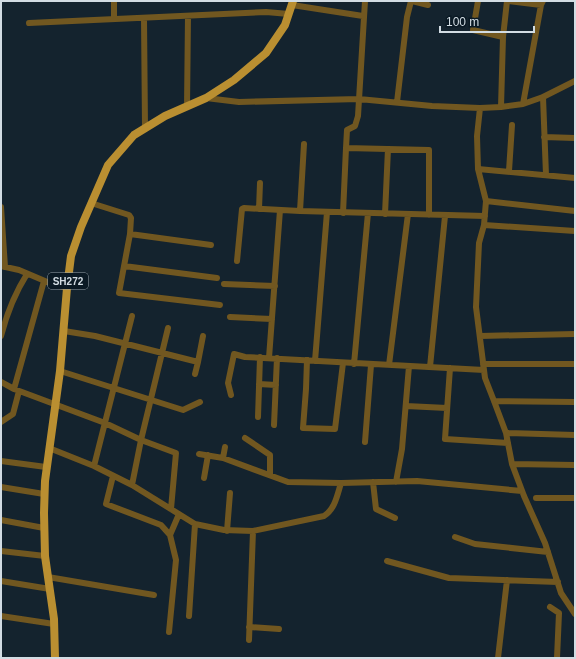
<svg xmlns="http://www.w3.org/2000/svg" width="576" height="659" viewBox="0 0 576 659" font-family="Helvetica,sans-serif">
	<style>
		.lines { fill: none; stroke-linecap: round; stroke-linejoin: round }
		.minor { stroke: #715720; stroke-width: 6 }
		.major { stroke: #ba8f31; stroke-width: 8 }
		.labels { text-anchor: middle; stroke-width: 3.5; stroke-linejoin: round; paint-order: stroke }
		.shield { fill: #0a1924; stroke: #96a2aa; stroke-width: 1 }
		.shield-label { font-size: 10px; font-weight: bold; fill: #d2dce3 }
	</style>
	<rect width="100%" height="100%" fill="#14232e"/>
	<g class="lines">
		<path class="minor" d="M365,1L358,116L355,126L347,130L346,148L429,150V215
			M412,1L428,5
			M478,1L473,30L503,37
			M508,1L541,5
			M292,5L363,16
			M144,18L145,128
			M114,19V1
			M29,23L266,12L289,14
			M543,97L546,175
			M206,98L239,102L359,99L432,106L480,108L501,107L523,104L543,97L575,81
			M397,102L407,17L411,1
			M523,104L541,5L543,1
			M187,107L188,16
			M501,107L503,37L507,1
			M480,108L477,136L478,169L486,201L484,225L479,243L476,307L485,378L494,401L506,433L512,464L524,496L545,543L561,593L575,614
			M544,137L575,138
			M478,169L575,178
			M509,171L512,125
			M486,201L575,211
			M91,203L129,215L131,218L130,234L119,293L220,305
			M1,207L5,267
			M259,209L260,183
			M300,211L304,144
			M343,213L346,148
			M385,214L388,149
			M484,225L575,231
			M130,234L211,245
			M237,261L242,209L244,208L300,211L485,216
			M1,266L19,270L52,284L67,288
			M124,266L217,278
			M224,284L275,286
			M230,317L272,319
			M64,331L95,336L198,362L203,336
			M1,336C7,313 15,293 27,274
			M480,336L575,334
			M269,358L280,210
			M307,360L306,389L303,428L335,429L343,363
			M315,361L327,212
			M354,364L368,213
			M483,364H575
			M389,365L408,214
			M430,367L445,216
			M450,368L445,439L508,443
			M60,371L183,410L200,402
			M195,374L198,362
			M1,382L14,389L105,423L141,440L176,453L171,509
			M259,384L276,385
			M14,389L44,281
			M231,395L228,383L234,354L245,357L484,370
			M494,401L575,402
			M406,406L447,408
			M258,417L260,357
			M1,422L13,414L19,391
			M274,425L277,358
			M506,433L575,435
			M245,438L270,455V475
			M365,442L371,365
			M49,448L94,466L132,485L195,524L224,530L253,531L324,516C335,509 337,496 341,483L288,482L223,458L199,454
			M223,458L225,447
			M1,461L46,467
			M512,464L575,465
			M94,466L132,316
			M113,476L106,504L161,525L170,535L176,560L169,632
			M204,478L208,455
			M373,482L376,509L395,518
			M396,482L402,449L409,366
			M341,483L417,481L522,491
			M132,485L141,440L168,328
			M1,487L44,494
			M536,498H575
			M1,520L44,528
			M227,531L230,493
			M170,535L179,514
			M455,537L475,544L548,552
			M1,551L45,556
			M387,561L449,578L558,582
			M48,577L154,595
			M1,581L50,589
			M550,607L559,613L557,658
			M1,616L54,624
			M189,616L195,524
			M249,627L279,629
			M249,640L253,531
			M498,658L507,580"/>
		<path class="major" d="M55,658L54,619L45,556L44,513L45,481L60,371L67,288L71,256L81,227L108,165L134,135L165,116L206,98L234,80L266,53L285,25L293,1"/>
	</g>
	<g class="labels">
		<rect class="shield" x="48" y="273" width="40" height="16" rx="3"/>
		<g class="shield-label">
			<text x="68" y="285">SH272</text>
		</g>
	</g>
	<rect width="576" height="659" fill="none" stroke="#d2dce3" stroke-width="4"/>
	<path d="M440 26v6h94v-6" fill="none" stroke="#d2dce3" stroke-width="2"/>
	<text x="446" y="26" font-size="12" fill="#d2dce3" stroke="#0a1924" stroke-width="3" paint-order="stroke">100 m</text>
</svg>
